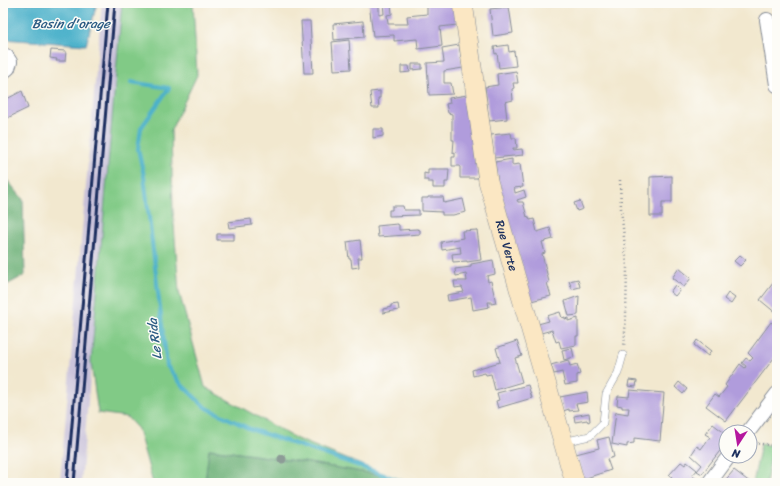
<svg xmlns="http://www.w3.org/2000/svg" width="780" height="486" viewBox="0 0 780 486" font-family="Sriracha,sans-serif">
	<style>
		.industrial { fill: #c7c0d9 }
		.green { fill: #81ca86; stroke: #4e7c72 }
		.forest { fill: #68ae73; stroke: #426e68 }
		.water { fill: #4bb1ca; stroke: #337094 }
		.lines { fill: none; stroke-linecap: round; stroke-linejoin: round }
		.stream { stroke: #4bb1ca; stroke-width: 4 }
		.building { fill: #b09cdc }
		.lane-casing { stroke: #868c96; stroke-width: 8 }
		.street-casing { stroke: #868c96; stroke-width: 16 }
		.secondary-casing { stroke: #868c96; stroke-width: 20 }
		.path { stroke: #868c96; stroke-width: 2.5; stroke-dasharray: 1 3; stroke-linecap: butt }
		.lane { stroke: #fff; stroke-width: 7 }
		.street { stroke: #fff; stroke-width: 14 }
		.secondary { stroke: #fbe7c3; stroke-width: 19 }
		.rail { stroke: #1b2f5e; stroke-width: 3 }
		.tree { fill: #8d9c97 }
		.labels { text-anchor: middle; stroke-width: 3; stroke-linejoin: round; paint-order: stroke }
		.street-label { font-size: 12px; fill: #1b2f5e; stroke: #fdfcf7 }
		.water-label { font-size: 13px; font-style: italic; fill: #2c5c84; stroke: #fdfcf7 }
	</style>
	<rect width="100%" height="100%" fill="#fdfcf7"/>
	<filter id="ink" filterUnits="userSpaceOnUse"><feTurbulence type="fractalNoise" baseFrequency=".025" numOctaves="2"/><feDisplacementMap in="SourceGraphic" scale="8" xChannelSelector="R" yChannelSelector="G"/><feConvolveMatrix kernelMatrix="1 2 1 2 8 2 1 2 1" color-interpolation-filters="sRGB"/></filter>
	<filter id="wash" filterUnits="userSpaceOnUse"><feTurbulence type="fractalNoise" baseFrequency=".012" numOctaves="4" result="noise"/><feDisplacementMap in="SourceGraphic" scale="16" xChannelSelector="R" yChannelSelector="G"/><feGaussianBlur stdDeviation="0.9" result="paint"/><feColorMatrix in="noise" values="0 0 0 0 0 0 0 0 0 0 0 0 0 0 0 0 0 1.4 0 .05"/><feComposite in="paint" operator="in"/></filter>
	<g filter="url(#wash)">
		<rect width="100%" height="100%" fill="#f2e8cf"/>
		<path class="industrial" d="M102,3H122L81,483H60Z"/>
		<path class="green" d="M122,3H193L197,75L171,130L173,211L179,292L205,387L297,439L391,477L303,462L210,449L205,483H153L138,429L127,417L98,413L91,363Z
			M761,444L773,446L766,483H753Z"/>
		<path class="forest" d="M3,175L23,199L25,275L3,287Z
			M209,449L303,462L391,477L406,483H205Z"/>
		<path class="water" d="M3,3H97L86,45L3,39Z"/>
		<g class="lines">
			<path class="stream" d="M131,82L169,88L141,128L138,149L144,176L167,366L182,385L205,407L250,429L351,463L406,483"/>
		</g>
		<g id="blocks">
			<path class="building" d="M369,3H379V15L384,14L383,3H391L392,14L387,15L388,24H408L407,16L427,14V3H454L457,25L440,27L442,46L418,49L417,39L394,41V35L373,36Z
				M509,7L513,33L493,36L490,9Z
				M301,21H310L313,73H304Z
				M363,21L364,37L334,40L333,24Z
				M349,40L351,69L334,70L332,42Z
				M459,45L463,68L444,71V83H451L453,94L429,95L427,63L444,62L442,48Z
				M508,45L509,52L514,51L516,66L499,68L497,53L495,54L494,47Z
				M51,50L66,51L65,61H56L57,59L50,58Z
				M412,64H422V69L412,70Z
				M401,66H409L410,72L401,73Z
				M516,71L518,83H513L514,88L512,89L513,100L505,102L507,119L489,121L485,87L498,85L497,74Z
				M22,91L28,108L3,120V101Z
				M380,91V98H378L379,108H372L370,92Z
				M467,95L478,178H460V166H452V157H455V152L453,153L454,140H452V114L448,113L446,104L450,103L449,98Z
				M373,129H383V136L373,138Z
				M511,133L512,138H516L517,148H513V150L522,149L523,155L494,158L491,135Z
				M512,159V165L520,164L523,187L514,188L515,192V193L524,190L526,197L517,200L518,202H523L527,217L528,216L530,220L534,219L537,232L550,228L553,239L542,242L545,253L542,254L549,282L547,283L551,296L531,301L498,185L495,162Z
				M428,169H449L448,182H445V188H433V182H428V180H424V173L428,174Z
				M672,176V202H662V216H650V177Z
				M428,197H443L444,203L463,199L466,212L453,215H442V212L422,211V198H428Z
				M580,201L583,209L577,211L574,203Z
				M392,206H403L404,210H419V215L389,216V210H392Z
				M251,219L252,225L229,228L228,222Z
				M397,224L399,225V230L417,229L420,230V234L378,237L377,226Z
				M477,230L481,260L467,262V261L453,262L452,254L461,253L460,247L442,250L441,242L463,238L462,231Z
				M217,234H234V240H217Z
				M360,240L362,258H358L359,267L352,268L351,259H349L347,242Z
				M740,255L746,260L740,266L734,261Z
				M493,260L495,274L487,276L488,282L491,281L496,303L491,304V302H488L489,307L473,310L471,297L448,301L447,295L464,292L462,287L455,288L454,281H467L466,274L456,276L455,269L471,267V264Z
				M679,268L691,278L684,287L672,278Z
				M777,278V314L760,300Z
				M578,279L580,287L572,289L569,281Z
				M675,285L680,290L675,296L670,292Z
				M728,293L735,298L731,304L724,299Z
				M579,296L578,315L569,316L565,301Z
				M398,304L399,310L383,313V309L391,307V305Z
				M560,312L562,318L565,317V319L568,318V321L578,318V336H576V345L561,348L559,341L556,342L552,330L541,333L538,324L549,321L547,316Z
				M771,322L775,326L777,324V354L726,421L706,406L715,394L719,397L727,387L725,385L740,364L745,368L746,366L742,363L746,358L750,361L753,358L748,353Z
				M697,340L711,351L708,356L694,345Z
				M517,341L522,356L515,358L522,382L495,390L491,374L486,375L485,373L473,376L472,370L500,362L496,348Z
				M572,348L574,357L564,360L562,350Z
				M568,360L570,366L577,364L580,374L577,375V383L565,385L562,372L554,374L551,365Z
				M629,380L637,381L636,387L628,386Z
				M679,382L687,389L683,394L675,387Z
				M528,385L532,398L498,408L496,401L499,400L497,393Z
				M630,390L664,393L660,441L634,438V443L627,444V447L612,444L616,412L628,414L629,408H622V406L617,405L618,396L629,397Z
				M587,392L588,402L576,404L578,410L569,411V409L563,411L560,397Z
				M589,413L590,421L588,422L587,420L575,422L574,416Z
				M713,424L726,434V443L702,474L697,471L702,465L691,455L697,446L701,449L710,437L705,434Z
				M609,437L614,457L607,459L611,470L583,479L576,454L599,448L597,440Z
				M681,462L685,465L687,462L697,470L692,476L698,480L695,483H668L672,477L669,475Z
				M734,470L751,483H723Z"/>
		</g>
	</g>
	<g filter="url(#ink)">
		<use href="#blocks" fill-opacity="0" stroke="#868c96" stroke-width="1"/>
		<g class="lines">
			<defs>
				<path id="lane" d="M563,442L590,436L603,423L606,394L618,373L623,355"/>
				<path id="street" d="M767,20L777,85
					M3,55L6,56L10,62L8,68L3,72
					M748,432L777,394
					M709,483L729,456"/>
				<g id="secondary">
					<path id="s1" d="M463,3L488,181L575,483"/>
				</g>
			</defs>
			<use href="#lane" class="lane-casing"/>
			<use href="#street" class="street-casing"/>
			<use href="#secondary" class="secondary-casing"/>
			<path class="path" d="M620,180L621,208L627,267L626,316L624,347
				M754,443L777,446"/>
			<use href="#lane" class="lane"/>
			<use href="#street" class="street"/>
			<use href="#secondary" class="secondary"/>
			<path class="rail" d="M67,483L108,3
				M74,483L115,3"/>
		</g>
		<circle class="tree" cx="282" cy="459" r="4.5"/>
	</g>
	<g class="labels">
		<g class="street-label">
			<text dy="4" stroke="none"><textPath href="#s1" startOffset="247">Rue Verte</textPath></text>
		</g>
		<g class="water-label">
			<text x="71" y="28">Basin d'orage</text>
			<text transform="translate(154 339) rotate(-97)" y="5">Le Rida</text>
		</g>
	</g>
	<rect width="780" height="486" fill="none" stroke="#fdfcf7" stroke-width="16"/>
	<g transform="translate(738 444) rotate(192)"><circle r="19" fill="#fdfcf7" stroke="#a3aaba"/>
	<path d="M0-3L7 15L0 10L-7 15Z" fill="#b5179e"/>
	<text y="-6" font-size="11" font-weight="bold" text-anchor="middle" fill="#1b2f5e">N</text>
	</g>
</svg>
